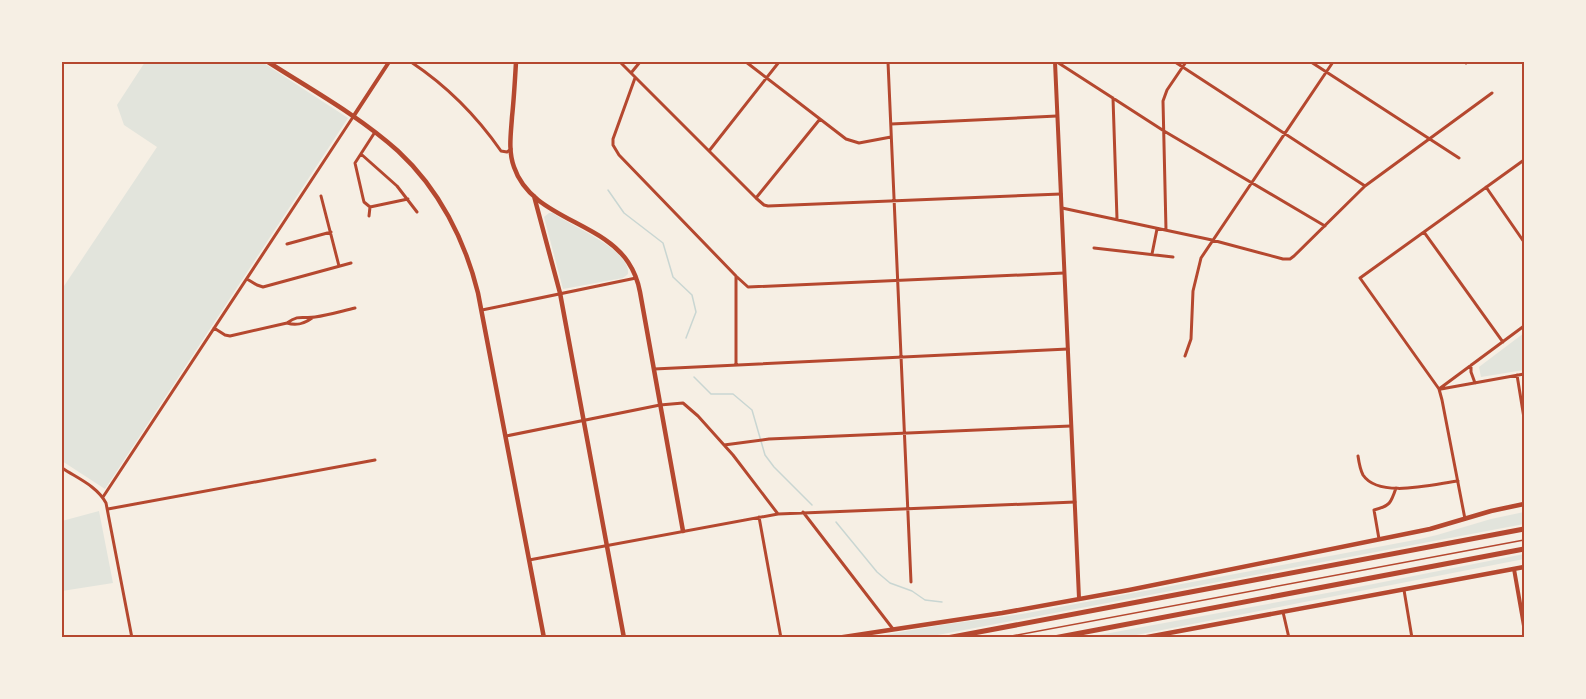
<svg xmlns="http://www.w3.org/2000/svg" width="1586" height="699" viewBox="0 0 1586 699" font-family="'Golos Text',sans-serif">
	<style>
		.green { fill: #e2e4dc }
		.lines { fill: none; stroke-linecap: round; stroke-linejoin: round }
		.stream { stroke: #c9d6d2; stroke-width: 1.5 }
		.service { stroke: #b5482f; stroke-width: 1.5 }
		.minor { stroke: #b5482f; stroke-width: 3 }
		.tertiary { stroke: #b5482f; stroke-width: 4 }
		.secondary { stroke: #b5482f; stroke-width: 4.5 }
		.trunk { stroke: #b5482f; stroke-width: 5 }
		.neatline { fill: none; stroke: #b5482f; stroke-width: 2 }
	</style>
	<rect width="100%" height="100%" fill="#f6efe4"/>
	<path class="green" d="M145,62H262L348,118L105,489L62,461V289L157,147L124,125L117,105Z
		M549,213H553C570,226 631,249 628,274L623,278L563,289L544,217Z
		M1524,333V370L1481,377L1479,367Z
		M99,511L113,583L62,591V521Z
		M1524,512V524L927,637H872L941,625L1022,614L1420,539L1437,535L1491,519Z
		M1524,554V559L1126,637H1088L1338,591Z"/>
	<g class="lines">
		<path class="stream" d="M608,190L624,213L663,243L673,277L692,295L696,312L686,338
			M694,377L711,394H733L752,410L765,455L774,467L812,505
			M836,522L877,572L890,583L912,591L925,600L942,602"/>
		<path class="service" d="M1001,638L1524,540"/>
		<path class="minor" d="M411,62C447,86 476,115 501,151L507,152L511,149
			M620,62L756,198L764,205L768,206L1061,194
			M746,62L846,139L859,143L891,137
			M888,62L911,582
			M1057,62L1164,131L1325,226
			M1175,62L1365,186
			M1311,62L1459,158
			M1466,63L1467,62
			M631,73L640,62
			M635,78L613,139V145L619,155L736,276V365
			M1113,98L1117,219
			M891,124L1057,116
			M375,132L355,163L363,198L364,202L370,207L408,199
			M709,151L779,62
			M361,154L397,186L417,212
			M1486,187L1524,242
			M321,196L339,266
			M756,198L820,119
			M1062,208L1212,240L1283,259H1290L1294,256L1365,186L1492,93
			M369,216L370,207
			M1166,230L1163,101L1167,90L1186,62
			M1424,232L1503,342
			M287,244L331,232
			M1094,248L1173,257
			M1152,254L1157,229
			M737,277L748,287L1064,273
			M247,279L257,285L263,287L351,263
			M482,310L636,278
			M287,323C297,326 304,324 312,318
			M214,328L225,335L230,336L287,323C299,314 303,319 315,317C329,315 342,311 355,308
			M1185,356L1191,339L1193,291L1201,258L1333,62
			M1471,365V372L1475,383
			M654,369L1068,349
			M1517,375L1524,418
			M1439,389L1524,326
			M1441,389L1524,374
			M506,436L660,405L683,403L698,416L733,455L778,514
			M724,445L769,439L1071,426
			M1358,456C1359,463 1360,469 1363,475C1379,499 1434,484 1458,481
			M62,468C77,478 97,486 106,503L132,638
			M103,497L353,117
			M108,509L375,460
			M803,512L893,629
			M759,517L781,638
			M1465,519L1442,400L1439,389L1360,278L1524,160
			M1379,539L1374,510C1390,506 1391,503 1396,488
			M529,560L778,514L1075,502
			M1404,590L1412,638
			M1283,612L1289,638"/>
		<path class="tertiary" d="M1055,62L1079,598
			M353,117L389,62
			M1514,569L1524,626"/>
		<path class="secondary" d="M268,62C312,90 359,116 398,151C439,189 465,240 478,293L544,638
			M516,62C515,80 514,98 512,117C511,133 508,151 514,167C531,218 601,221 628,262C634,271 638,281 640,292L683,531
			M534,196L560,293L624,638
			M837,638L1002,613L1129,590L1430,529L1491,511L1524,504
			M1142,638L1524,567"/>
		<path class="trunk" d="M947,638L1524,529
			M1054,638L1524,549"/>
	</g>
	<rect width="1586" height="699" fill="none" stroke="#f6efe4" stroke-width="126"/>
	<rect x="63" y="63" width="1460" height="573" class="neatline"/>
</svg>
